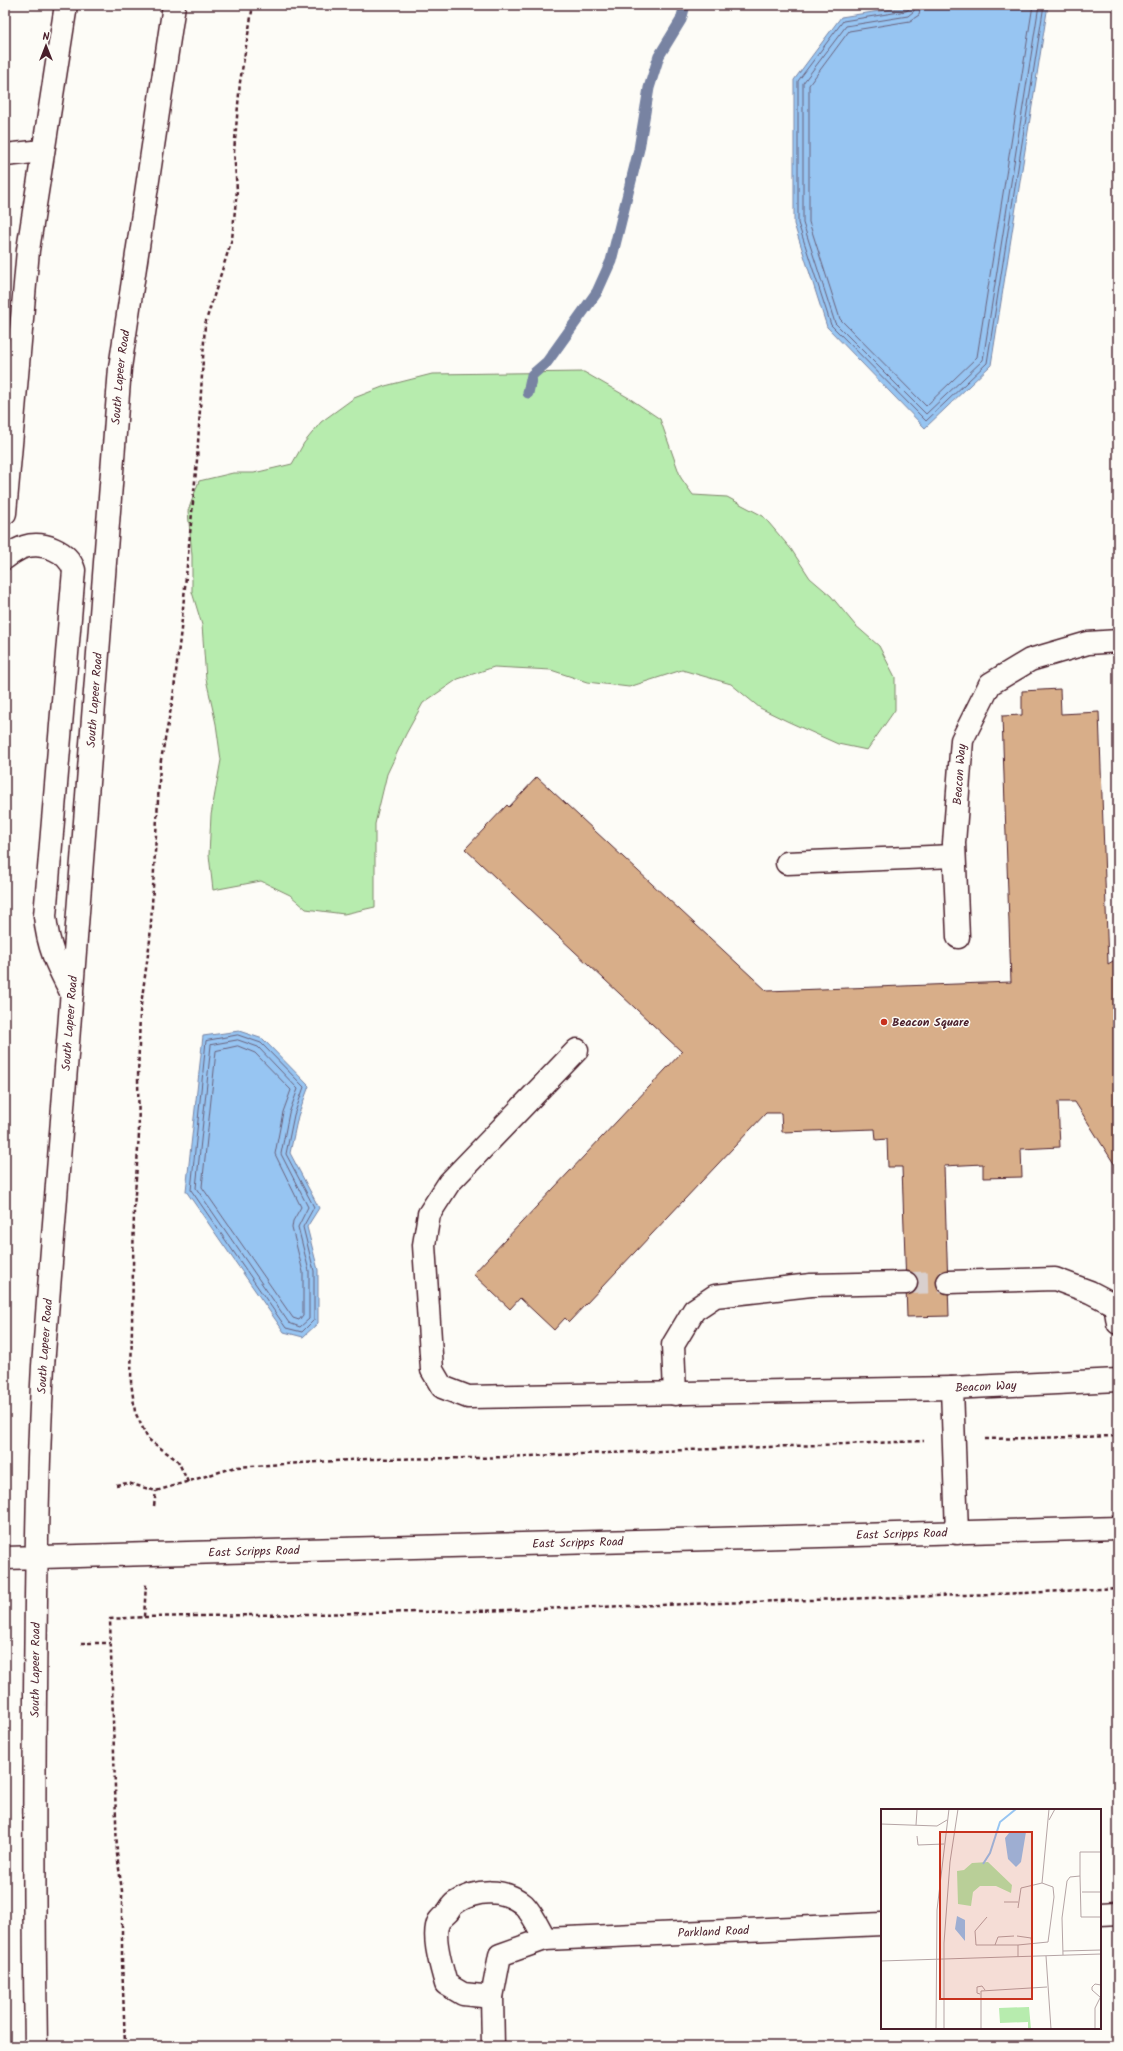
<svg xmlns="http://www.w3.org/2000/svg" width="1123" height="2051" viewBox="0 0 1123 2051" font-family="Kalam,sans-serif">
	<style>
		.green { fill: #b7ecae; stroke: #80866c }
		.water { fill: #97c5f2; stroke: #7883a2 }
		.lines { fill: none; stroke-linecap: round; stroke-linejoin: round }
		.shore { stroke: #69617b; stroke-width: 1 }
		.stream { stroke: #7883a2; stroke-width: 11 }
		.building { fill: #d8ae89; stroke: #4a1f2b }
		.minor-tunnel { stroke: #d9d0ce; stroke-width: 22; stroke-dasharray: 22 11; stroke-linecap: butt }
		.minor-casing { stroke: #4a1f2b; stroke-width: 25 }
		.major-casing { stroke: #4a1f2b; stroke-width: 25 }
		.path { stroke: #4a1f2b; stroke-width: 2.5; stroke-dasharray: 4 3; stroke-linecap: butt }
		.minor { stroke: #fdfcf7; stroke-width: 22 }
		.major { stroke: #fdfcf7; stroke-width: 22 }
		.poi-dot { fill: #c8321e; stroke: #fdfcf7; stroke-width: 1.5 }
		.labels { text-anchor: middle; stroke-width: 3; stroke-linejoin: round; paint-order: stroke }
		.street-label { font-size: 12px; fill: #4a1f2b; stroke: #fdfcf7 }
		.poi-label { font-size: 12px; font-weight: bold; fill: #4a1f2b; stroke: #fdfcf7; text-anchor: start }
		.inset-river { fill: none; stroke: #97c5f2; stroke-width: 2 }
		.inset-road { fill: none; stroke: #b5a4a5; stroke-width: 1 }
		.view { fill: #c8321e; fill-opacity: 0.15; stroke: #c8321e; stroke-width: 2 }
		.inset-edge { fill: none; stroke: #4a1f2b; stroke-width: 2 }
	</style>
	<rect width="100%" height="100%" fill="#fdfcf7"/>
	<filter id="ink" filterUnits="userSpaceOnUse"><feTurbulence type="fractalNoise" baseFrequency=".025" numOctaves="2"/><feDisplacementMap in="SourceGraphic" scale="8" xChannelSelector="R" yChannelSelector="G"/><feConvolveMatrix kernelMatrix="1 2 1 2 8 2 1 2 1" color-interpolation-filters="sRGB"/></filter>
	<g filter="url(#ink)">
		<path class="green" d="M584,372L629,398L660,419L681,478L693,495L727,497L763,516L791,549L810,578L831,596L855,625L879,646L895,677V710L867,750L838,744L789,722L760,708L731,684L682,670L629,687L587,682L551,670L494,667L458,679L423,703L406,734L387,774L375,824V907L344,914L306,909L290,895L261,881L213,890L209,855L211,815L221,760L216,724L206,679L202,625L192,592V556L188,511L199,481L233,473H254L292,464L304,443L321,422L354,398L385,386L432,374Z"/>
		<path class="water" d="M918,5H1048L991,365L925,428L827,327L794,224V80L841,17Z
			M239,1031L263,1039L309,1086L298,1116L290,1153L319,1208L307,1227L318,1270V1323L303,1337L284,1332L186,1191L203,1036Z"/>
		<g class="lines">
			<path class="shore" d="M910,5L909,9L906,11L843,21L798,81V223L831,325L926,421L987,363L1044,5
				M915,5L914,11L908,16L846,26L803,83V223L835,323L926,414L983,360L1039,5
				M921,5L919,15L910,21L849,31L809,85V222L840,319L926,406L977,357L1033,5
				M238,1035L261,1043L304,1087L294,1115L286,1154L314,1207L303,1227L314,1271V1320L302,1332L286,1328L191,1190L206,1041Z
				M238,1040L258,1047L298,1089L289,1113L281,1154L308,1207L298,1227L309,1271V1319L300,1327L289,1323L196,1188L211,1045Z
				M238,1046L255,1053L291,1090L283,1112L275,1154L301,1207L293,1221L292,1228L303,1272V1315L299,1320L293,1318L202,1187L216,1051Z"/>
			<path class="stream" d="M528,393L532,375L547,362L597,292L611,261L639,149L649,88L659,56L681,20L685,5"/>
		</g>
		<path class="building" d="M1060,689L1061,714L1099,712L1108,964L1118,958V1170L1075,1102H1058L1060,1147L1021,1149L1022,1177L983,1178V1164L944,1166L949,1316L907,1317L902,1167H888L887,1139L876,1140L875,1129L782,1132L781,1113H766L569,1322L565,1318L554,1330L520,1298L510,1309L473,1274L682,1052L465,849L507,805L509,807L537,777L767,991L1011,982L1002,716L1022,715V691Z"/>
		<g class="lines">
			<path class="minor-tunnel" d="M906,1283L948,1282"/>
			<defs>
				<g id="minor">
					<path d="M5,155L43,151"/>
					<path d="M787,863L954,856"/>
					<path id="s1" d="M958,937L954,843L962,740L990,684L1030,660L1088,643L1118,641"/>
					<path d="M577,1050L449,1183L429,1214L424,1245L432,1370L442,1387L468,1397L952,1388"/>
					<path d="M948,1282L1055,1279L1090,1292L1115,1305L1118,1323"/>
					<path d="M675,1394L673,1345L694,1310L715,1296L811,1285L906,1283"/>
					<path id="s2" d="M957,1533L952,1388L1118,1380"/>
					<path id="s3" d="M5,1558L1118,1528"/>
					<path d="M1100,1914L1118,1913"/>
					<path d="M492,1997L463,1994L446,1984C442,1969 431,1935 439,1921C441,1918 445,1915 448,1912C450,1909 452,1905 455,1903C476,1889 505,1888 524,1905C533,1914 539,1928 545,1939"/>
					<path id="s4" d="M493,2046L492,1997L500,1955L545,1939L882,1924"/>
				</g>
				<g id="major">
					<path d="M5,513L28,250L66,5"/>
					<path d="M5,558C11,554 17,549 24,547C43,541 68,551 74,570L45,916C48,948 57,965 72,994"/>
					<path id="s5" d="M36,2046C34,1929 34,1811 35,1694C36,1584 37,1475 43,1366L120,368L174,5"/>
				</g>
			</defs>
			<use href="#minor" class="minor-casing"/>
			<use href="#major" class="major-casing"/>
			<path class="path" d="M985,1439L1118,1436
				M188,1482L178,1461L148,1439L135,1412L131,1382L134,1209L139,1134L138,1078L140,1012L150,940L160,765L173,698L181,629L197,460L205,324L232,239L237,190L234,152L240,82L253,5
				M116,1485L128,1483L156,1491L236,1467L367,1459L477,1458L924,1441
				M154,1506L156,1491
				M144,1617L476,1611L1024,1593L1118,1588
				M81,1643H110
				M125,2046L122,1960V1891L117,1854L110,1619L144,1617L146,1584"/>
			<use href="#minor" class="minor"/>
			<use href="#major" class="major"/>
		</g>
	</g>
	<circle class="poi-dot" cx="884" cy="1022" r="4"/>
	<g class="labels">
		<g class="street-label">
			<text dy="4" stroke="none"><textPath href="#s5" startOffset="1672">South Lapeer Road</textPath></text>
			<text dy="4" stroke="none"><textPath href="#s5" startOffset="1348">South Lapeer Road</textPath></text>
			<text dy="4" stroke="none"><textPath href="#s1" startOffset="163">Beacon Way</textPath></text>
			<text dy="4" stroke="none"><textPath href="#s5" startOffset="1024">South Lapeer Road</textPath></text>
			<text dy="4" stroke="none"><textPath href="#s5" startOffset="700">South Lapeer Road</textPath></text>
			<text dy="4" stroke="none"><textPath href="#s2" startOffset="179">Beacon Way</textPath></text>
			<text dy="4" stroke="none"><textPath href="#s3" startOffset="897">East Scripps Road</textPath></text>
			<text dy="4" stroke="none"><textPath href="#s3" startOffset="573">East Scripps Road</textPath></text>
			<text dy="4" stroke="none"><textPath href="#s3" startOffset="249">East Scripps Road</textPath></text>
			<text dy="4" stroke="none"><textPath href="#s5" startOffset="376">South Lapeer Road</textPath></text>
			<text dy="4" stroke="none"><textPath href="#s4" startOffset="308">Parkland Road</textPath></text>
		</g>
		<g class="poi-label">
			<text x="892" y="1026">Beacon Square</text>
		</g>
	</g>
	<g transform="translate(881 1809)">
		<rect width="220" height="220" fill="#fdfcf7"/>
		<path d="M107,53L131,76L130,84L115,77H99L92,83L90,97L77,95L76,62L83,61L91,54ZM148,198L150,220H147V213L119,214L118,199Z" fill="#b7ecae"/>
		<path d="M142,22L145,23L140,53L135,58L127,50L124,29L128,24ZM76,107L84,111V132L74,120Z" fill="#97c5f2"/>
		<path class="inset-river" d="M102,55L109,44L119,13L135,0"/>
		<path class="inset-road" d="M168,11L174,0M0,15L56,17L66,11M35,16L36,1M36,27L37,36L63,35M199,67L200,108H220M161,74L168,0M201,83H220M123,93H137M106,108L94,122L95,136H137M136,127L150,129L151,135M114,136L117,128L133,127M182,142L220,141M182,146L181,109L186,72L189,68L199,67V43H220M165,147L170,220M137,148V136L167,133L173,88L172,78L161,74L140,79L137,99M0,152L220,145M99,185L96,184V178L101,177L104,181M219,188L211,181V178L214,175L220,176M55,220L56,101L68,0M63,220V134L69,53L77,0M100,220V182L166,178M214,220V199L220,187"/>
		<path class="view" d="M59,23H151V190H59Z"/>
		<rect width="220" height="220" class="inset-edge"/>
	</g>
	<rect width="1123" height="2051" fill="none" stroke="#fdfcf7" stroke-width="20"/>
	<rect x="10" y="10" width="1103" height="2031" fill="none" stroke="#4a1f2b" stroke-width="1.5" filter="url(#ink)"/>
	<g transform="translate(46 46)" stroke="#fdfcf7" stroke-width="3" paint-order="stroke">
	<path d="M0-3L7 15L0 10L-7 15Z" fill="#4a1f2b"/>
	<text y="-6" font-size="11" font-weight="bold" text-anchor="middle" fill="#4a1f2b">N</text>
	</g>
</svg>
